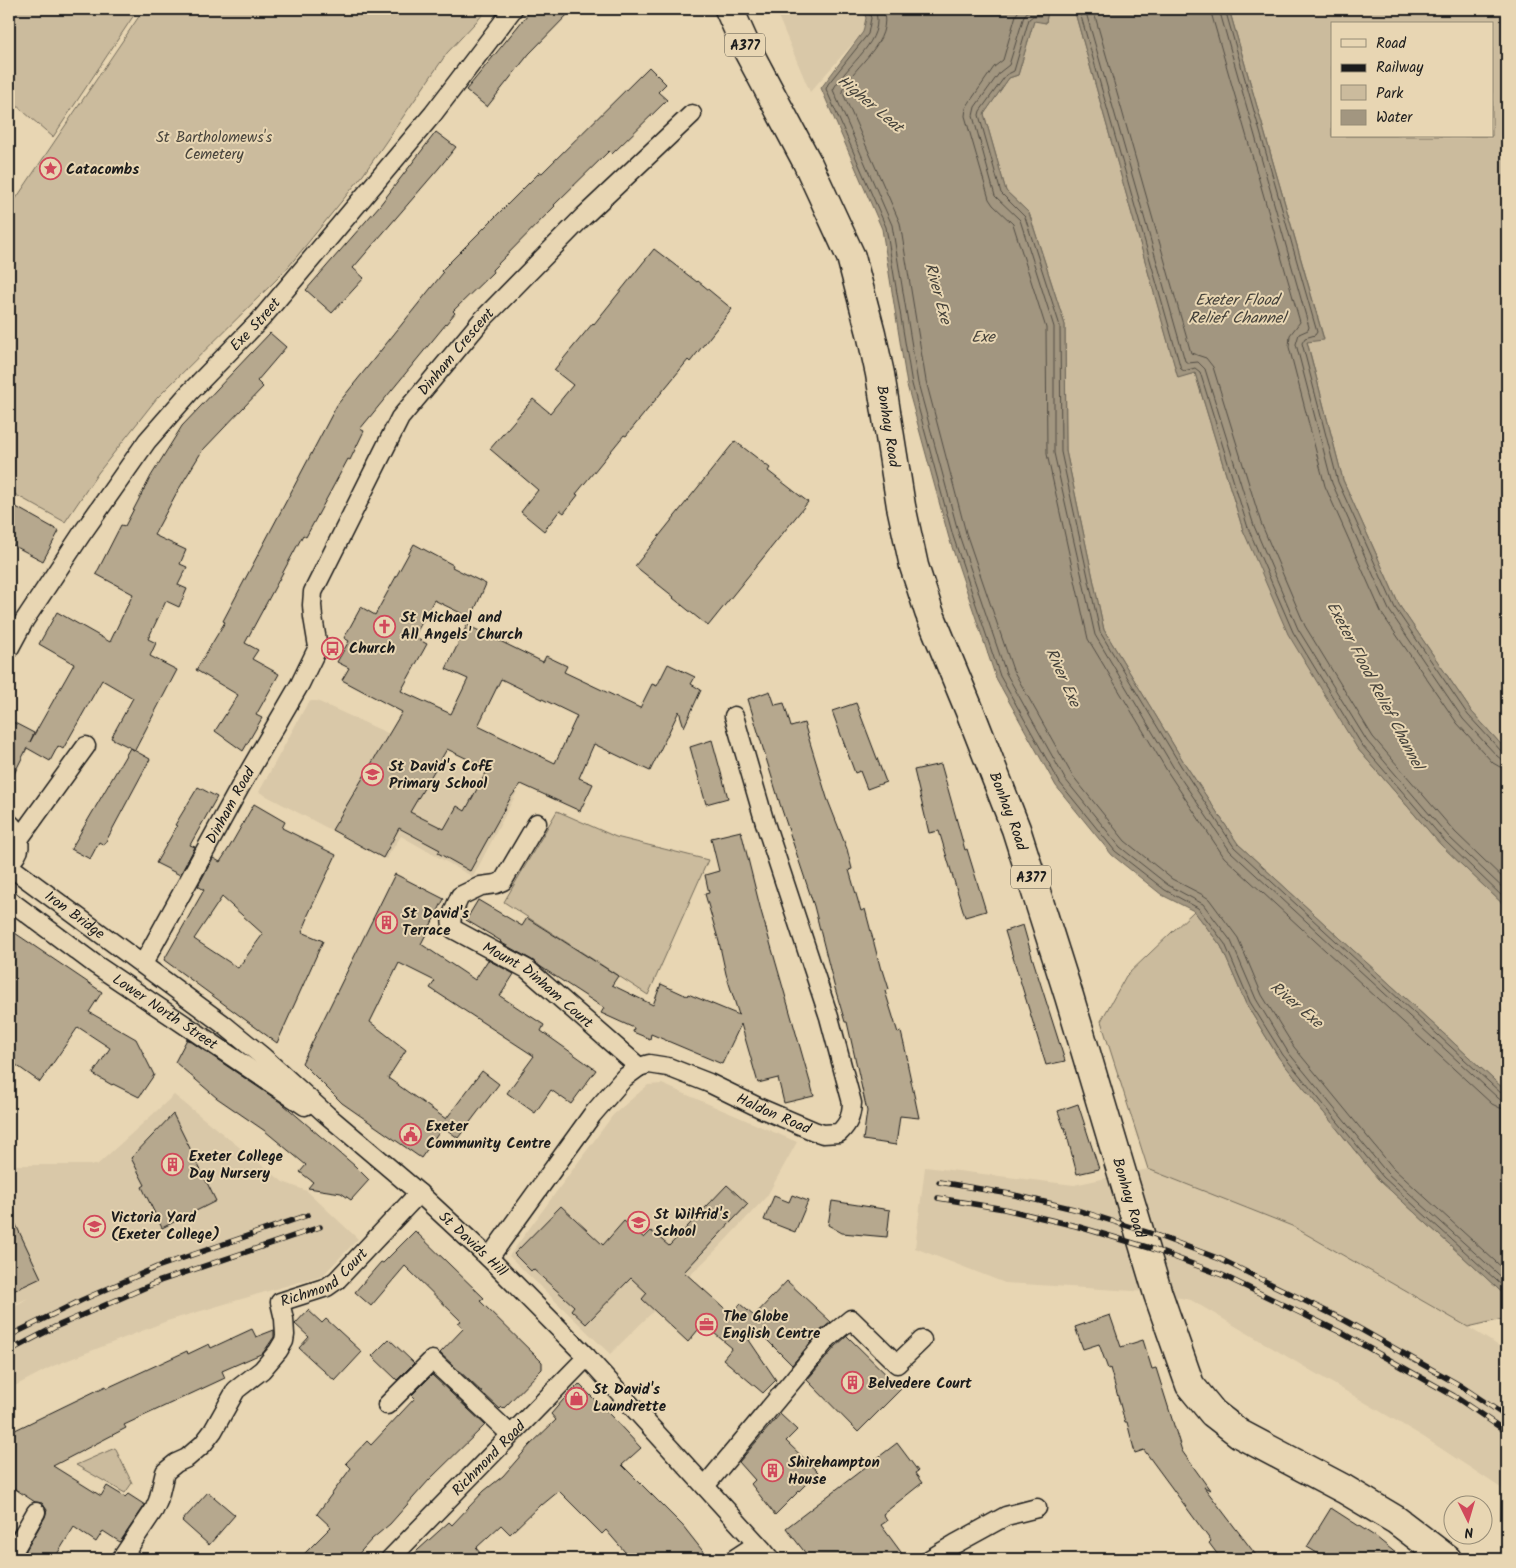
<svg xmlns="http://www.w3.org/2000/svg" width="1516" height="1568" viewBox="0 0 1516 1568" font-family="Kalam,sans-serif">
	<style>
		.built { fill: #d9c8a8 }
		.green { fill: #cbbb9d; stroke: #746c5c; fill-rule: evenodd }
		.water { fill: #a29680; stroke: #6c6558 }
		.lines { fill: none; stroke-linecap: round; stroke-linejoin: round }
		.shore { stroke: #524d44; stroke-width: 1 }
		.building { fill: #b6a88e; stroke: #1c1c1c; fill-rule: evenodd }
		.street-casing { stroke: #1c1c1c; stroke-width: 21 }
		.highway-casing { stroke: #1c1c1c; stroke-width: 31 }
		.street { stroke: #e8d6b3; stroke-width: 18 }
		.highway { stroke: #e8d6b3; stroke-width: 28 }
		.rail-casing { stroke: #1c1c1c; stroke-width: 5.5 }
		.rail { stroke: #e8d6b3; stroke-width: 4; stroke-dasharray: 11; stroke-linecap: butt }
		.labels { text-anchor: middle; stroke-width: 4; stroke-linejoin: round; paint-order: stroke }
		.shield { fill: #e8d6b3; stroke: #595449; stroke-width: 1 }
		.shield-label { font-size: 14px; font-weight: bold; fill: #1c1c1c }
		.park-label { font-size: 15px; fill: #48443c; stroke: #e8d6b3 }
		.poi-label { font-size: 15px; font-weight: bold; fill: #1c1c1c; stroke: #e8d6b3; text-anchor: start }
		.street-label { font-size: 15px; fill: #1c1c1c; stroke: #e8d6b3 }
		.water-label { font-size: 16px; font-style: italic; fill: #44413a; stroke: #e8d6b3 }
	</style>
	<rect width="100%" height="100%" fill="#e8d6b3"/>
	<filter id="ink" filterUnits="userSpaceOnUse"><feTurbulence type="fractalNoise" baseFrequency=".02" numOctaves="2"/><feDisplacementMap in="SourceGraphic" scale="10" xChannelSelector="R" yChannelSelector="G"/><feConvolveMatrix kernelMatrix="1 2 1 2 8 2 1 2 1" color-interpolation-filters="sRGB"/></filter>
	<g filter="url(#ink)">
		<path class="built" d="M775,9H863L866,18L863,32L810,92Z
			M311,701H317L517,792L473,877L401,836L386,859L259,792L307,704Z
			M662,1084L797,1142L767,1196L721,1245L610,1354L509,1256L613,1115L648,1085Z
			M174,1095L283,1182L307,1191L358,1239L323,1275L167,1321L53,1366L9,1389V1310L28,1298L9,1307V1165H97Z
			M925,1167L1074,1185L1148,1169L1292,1226L1468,1327L1507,1351V1492L1422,1436L1191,1300L1149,1292L1005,1283L915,1248Z"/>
		<path class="green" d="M9,9H138L53,137L9,99Z
			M144,9H488L447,53L363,175L285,271L157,398L98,473L65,522L9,491V209Z
			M1048,9H1074L1178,377L1195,373L1243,530L1357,748L1441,845L1507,908V1092L1238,844L1185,764L1104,630L1066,451L1065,325L1029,213L1006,191L984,114L1009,78L1018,75L1034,20L1046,23Z
			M1229,9H1507V751L1472,712L1399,605L1343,480L1307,341L1324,339ZM1332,24H1492V136H1332Z
			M557,811L616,837L708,860L648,995L504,902Z
			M1194,911L1221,946L1246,1004L1279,1058L1379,1180L1507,1297V1318L1468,1327L1292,1226L1148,1169L1101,1021L1126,976Z
			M115,1448L132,1483L125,1493L76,1465Z"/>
		<path class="water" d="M863,9H1048L1046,23L1034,21L1018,75L1009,78L984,114L1006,191L1029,213L1065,325L1066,451L1104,630L1185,764L1238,844L1507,1092V1297L1379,1180L1279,1058L1246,1004L1221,946L1194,911L1162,895L1112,855L1056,786L996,678L949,538L907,385L882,229L821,88L863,32L866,18Z
			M1074,9H1229L1324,340L1307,342L1343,480L1399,605L1472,712L1507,751V908L1441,845L1357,748L1288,634L1243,530L1195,373L1178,378Z"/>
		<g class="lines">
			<path class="shore" d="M868,9L871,18L868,34L828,84L826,89L886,227L912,384L953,536L1000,676L1060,783L1115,851L1165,890L1198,908L1225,944L1250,1002L1283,1055L1383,1177L1507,1290
				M875,9C887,41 846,64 833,90L892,225L918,383L959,535L1006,673L1065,779L1120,847L1168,885L1203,904L1231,941L1256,999L1288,1052L1387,1173L1507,1282
				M883,9C894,43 854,64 842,91L900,223L926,381L966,533L1013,670L1072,775L1125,841L1172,879L1203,895L1209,899L1238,938L1262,995L1294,1047L1393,1168L1507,1272
				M1020,9L1016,15L1003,60L994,67L969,103L966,108L965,116L989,199L993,205L1013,224L1046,328L1047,454L1088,639L1169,774L1224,857L1492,1104L1500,1108L1507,1109
				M1036,9L1028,11L1024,16L1009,65L1000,72L975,107L973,116L995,196L1020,220L1054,327V453L1095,635L1175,770L1230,851L1498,1098L1502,1101H1507
				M1043,9L1041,16H1033L1029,19L1014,71L1006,75L980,111L979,115L1001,193L1025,217L1060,326L1061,452L1100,632L1181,766L1234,847L1502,1094L1507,1095
				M1079,9L1181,369L1184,371L1195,368L1200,372L1248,528L1293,632L1362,745L1445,841L1507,901
				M1085,9L1185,361L1188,363L1198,362L1205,369L1254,526L1298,629L1367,741L1449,837L1507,892
				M1093,9L1191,353L1206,358L1213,367L1261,523L1305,626L1373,737L1455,832L1507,882
				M1211,9L1212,16L1300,322L1290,335L1289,347L1325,486L1382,614L1457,723L1493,763L1500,767H1507
				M1219,9L1309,327L1308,330L1299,334L1296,344L1332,483L1389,610L1463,719L1497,756L1501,759L1507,760
				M1225,9L1317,332L1315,335L1305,338L1302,343L1338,482L1395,608L1468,715L1502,752L1507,754"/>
		</g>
		<path class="building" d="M532,9H573L529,54L487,107L466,90Z
			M649,67L666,84L658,92L667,100L612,154L609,151L554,205L555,206L492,270L493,272L453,311L455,313L360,429L364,431L350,460L348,459L306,537L303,535L245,643L258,650L252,659L279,674L256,715L262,718L243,751L215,731L238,695L196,670L225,622L223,621L337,405L443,273L441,271L540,172L542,173Z
			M436,132L456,147L439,168L353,268L364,278L332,313L306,290L380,205Z
			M654,249L697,282L698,281L732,309L690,362L688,360L626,436L624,435L576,494L578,495L564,513L560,510L544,531L521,512L538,490L490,449L533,399L550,413L573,385L554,370L593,323L594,324Z
			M270,333L286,347L257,381L263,387L202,451L177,492L154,535L186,550L180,564L187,567L178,585L187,589L179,607L166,601L148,639L156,643L150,656L177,670L135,750L111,738L133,698L102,680L63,749L58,746L50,761L27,748L9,784V720L34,733L30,742L74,664L39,644L57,612L110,642L133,594L96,574L121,525L125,526L151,476L182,426Z
			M735,441L770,468L768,471L808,502L708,626L673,598L674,597L635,566Z
			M9,503L59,531L43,561L9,543Z
			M414,544L453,565L452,567L486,584L471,618L434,600L414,637L427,644L401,691L451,714L468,679L446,669L467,625L543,662L546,656L567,666L564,672L640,708L652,684L657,686L668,664L695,677L691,684L701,690L684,727L679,711L650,771L594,744L579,778L593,784L580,811L521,784L511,797L470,871L438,853L440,850L399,828L383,858L332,830L402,712L342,680L349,668L337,662L349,641L344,638L361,607L375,615ZM501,679L577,716L555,763L478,726ZM447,749L488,769L465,811L457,806L444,829L410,812Z
			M770,691L775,705L784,703L791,727L804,723L827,798L847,849L852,869L849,870L861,911L865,909L881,970H883L889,989L885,991L898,1033L901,1032L908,1061L907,1062L919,1118L900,1116L896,1145L863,1140L867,1111L847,1022H845L834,985L814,906L780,804L748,699Z
			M856,703L886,782L867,789L860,771L855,773L832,711Z
			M712,740L728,798L706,804L690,747Z
			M130,748L150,759L104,845L99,842L90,859L71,849Z
			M941,764L965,850L967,849L986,911L965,917L939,831L929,833L914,770Z
			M198,787L217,797L190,845L195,847L180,875L156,863L177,826L175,825Z
			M254,804L285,822L282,828L336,855L307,917L308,918L302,932L323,941L277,1043L164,960L204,890L198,886L213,858L220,862L229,848ZM222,897L263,934L238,968L194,939Z
			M741,831L761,911L814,1096L784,1103L778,1078L758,1083L741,1024L722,1064L651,1034L650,1039L633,1032L634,1028L601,1013L604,1008L541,967L532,960L500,942L501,941L466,920L478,900L522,926L527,918L618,976L612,985L653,1005L661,984L687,996L688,994L739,1015L726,974L719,942L705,894L709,893L705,875L719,871L711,838Z
			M395,874L444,899L421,944L475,980L488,960L514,974L500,996L544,1025L541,1031L596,1070L571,1104L551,1090L535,1113L507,1093L534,1056L430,988L435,981L399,963L370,1022L406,1050L388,1078L446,1119L482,1071L499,1084L458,1138L443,1127L421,1158L342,1103L302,1063Z
			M1023,925L1033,960L1065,1061L1046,1065L1005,931Z
			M9,929L102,992L89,1012L136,1039L154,1075L139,1097L113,1084L112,1085L93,1074L110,1048L78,1027L40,1082L9,1060Z
			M187,1039L283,1104L355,1166L369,1180L351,1200L341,1193L308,1188L313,1182L300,1172L306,1165L265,1131L217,1098L175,1062Z
			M1078,1104L1099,1169L1077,1174L1065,1128H1064L1058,1111Z
			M173,1114L216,1201L162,1228L142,1187L145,1185L131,1158Z
			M727,1185L748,1204L684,1272L732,1315L740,1304L754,1316L787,1281L831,1322L820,1331L792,1365L759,1332L749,1340L776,1380L763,1393L723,1359L732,1348L703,1324L688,1342L642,1299L647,1293L631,1278L586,1324L571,1310L574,1306L533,1269L531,1271L514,1254L561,1206L603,1245L624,1221L644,1238L651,1231L669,1246Z
			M792,1195L808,1201L795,1232L764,1220L774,1196L789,1202Z
			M832,1201L890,1210L887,1237L842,1233L828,1225Z
			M9,1210L41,1278L9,1293Z
			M415,1231L484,1298L480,1301L542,1362V1369L503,1409L502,1407L500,1409L440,1353L464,1328L458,1323L461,1321L405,1266L371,1306L355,1292L381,1262L383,1263Z
			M308,1310L322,1323L326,1319L362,1352L335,1381L299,1348L309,1337L295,1324Z
			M1110,1315L1121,1347L1143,1340L1152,1369L1156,1368L1182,1451L1210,1490L1204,1487L1259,1559H1221L1209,1543L1211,1541L1144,1450L1135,1453L1127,1422H1125L1110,1368L1108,1369L1099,1344L1083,1349L1075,1327Z
			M252,1329L256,1337L274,1330V1337L263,1353L222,1371L225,1378L124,1425L126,1428L53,1466L101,1496L107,1486L125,1497L128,1494L145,1505L120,1542L103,1531L96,1542L74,1527L54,1559H21L45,1517L47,1510L42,1503L35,1502L9,1485V1433L106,1386L107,1388L187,1351L188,1354L209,1344L211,1348Z
			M847,1336L901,1389L858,1432L807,1380L836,1346Z
			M389,1339L414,1363L397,1380L372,1356Z
			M432,1375L485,1425L429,1480L390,1524L372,1539L354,1559H299L331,1527L317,1514L351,1468L346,1463L367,1441L371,1445L415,1398L412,1395Z
			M579,1384L612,1417L641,1448L622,1465L683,1526L709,1559H631L606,1530L602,1534L559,1491L542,1505L541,1504L510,1534L501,1525L476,1548L485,1559H408L449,1522L452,1525L484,1491L503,1476L529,1446L556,1420L551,1414L563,1400Z
			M780,1414L797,1430L786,1441L818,1472L775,1515L751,1484L755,1480L739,1462Z
			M897,1443L918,1471L915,1473L922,1483L883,1514L887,1521L881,1525L906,1559H810L786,1528Z
			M208,1492L235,1515L209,1545L182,1521Z
			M1331,1508L1376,1537L1403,1559H1327L1307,1547Z"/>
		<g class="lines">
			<defs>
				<g id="street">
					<path id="s1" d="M9,649L24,621L81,535L147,441L189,393L261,319L433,114L513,9"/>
					<path d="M9,823C17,829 23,845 17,854C15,858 11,861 9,865"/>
					<path id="s2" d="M537,823L503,881L496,884L481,886L460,896C456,906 448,918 453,929L527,969L639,1067"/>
					<path d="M19,839L86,746"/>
					<path id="s3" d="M9,866L223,1024L262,1056L327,1115L419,1193L489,1258L587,1357L761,1548L770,1559"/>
					<path id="s4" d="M9,900L96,965L305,1106"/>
					<path id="s5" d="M143,964L240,787L300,684L318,647L313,617L312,605L313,592L400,418L482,320L583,217L692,114"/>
					<path id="s6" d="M489,1258L592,1115L624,1078L639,1067L649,1064L668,1067L709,1083L760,1108L814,1131L823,1134L839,1133C849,1123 851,1117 852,1103L829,1017L765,823L734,716"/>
					<path d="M387,1405L432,1360L510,1434"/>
					<path d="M705,1486L828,1338L851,1319L897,1364L922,1340"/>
					<path d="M9,1559L36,1512"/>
					<path id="s7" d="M121,1559L154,1510L158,1501L165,1472L176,1463L187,1458L203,1444L213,1431L236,1390L262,1370L278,1351L284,1341L285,1335L284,1319L280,1302L327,1287L337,1280L419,1193"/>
					<path id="s8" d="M390,1559L587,1357"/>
					<path d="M734,1559L757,1544"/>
					<path d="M930,1559L955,1544L1006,1516L1037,1508"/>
				</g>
				<g id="highway">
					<path id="s9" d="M729,9L747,49L807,162L851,257L871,333L880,374L901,506L914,566L929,612L971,714L1016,829L1069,996L1158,1294L1190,1385L1213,1413L1240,1434L1344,1489L1396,1520L1447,1559"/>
				</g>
			</defs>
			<use href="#street" class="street-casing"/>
			<use href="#highway" class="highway-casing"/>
			<use href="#street" class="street"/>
			<use href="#highway" class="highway"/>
			<defs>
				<path id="rail" d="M939,1182L1010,1194L1074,1209L1153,1234L1220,1259L1346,1321L1461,1386L1507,1417
					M938,1198L1004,1209L1076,1226L1150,1248L1222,1275L1340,1332L1454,1396L1507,1432
					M9,1336L82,1300L157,1267L308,1215
					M9,1351L55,1327L160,1281L320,1227"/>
			</defs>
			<use href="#rail" class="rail-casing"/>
			<use href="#rail" class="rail"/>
		</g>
	</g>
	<defs>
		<symbol id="sight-ring" viewBox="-11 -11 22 22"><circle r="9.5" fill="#e8d6b3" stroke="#d1495b" stroke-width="1.5"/><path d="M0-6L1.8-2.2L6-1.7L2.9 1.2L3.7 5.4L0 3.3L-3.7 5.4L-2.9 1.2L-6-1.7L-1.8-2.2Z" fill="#d1495b"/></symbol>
		<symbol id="church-ring" viewBox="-11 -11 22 22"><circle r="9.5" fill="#e8d6b3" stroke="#d1495b" stroke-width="1.5"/><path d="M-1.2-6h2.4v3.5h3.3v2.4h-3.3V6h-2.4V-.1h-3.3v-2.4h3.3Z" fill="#d1495b"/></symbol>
		<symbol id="bus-ring" viewBox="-11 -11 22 22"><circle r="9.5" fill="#e8d6b3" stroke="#d1495b" stroke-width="1.5"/><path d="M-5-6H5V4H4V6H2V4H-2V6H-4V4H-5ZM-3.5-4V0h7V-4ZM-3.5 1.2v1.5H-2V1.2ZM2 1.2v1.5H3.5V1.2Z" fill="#d1495b"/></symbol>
		<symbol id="school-ring" viewBox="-11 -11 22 22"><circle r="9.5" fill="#e8d6b3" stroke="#d1495b" stroke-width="1.5"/><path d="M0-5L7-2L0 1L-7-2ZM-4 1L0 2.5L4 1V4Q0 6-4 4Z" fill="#d1495b"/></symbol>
		<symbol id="building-ring" viewBox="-11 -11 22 22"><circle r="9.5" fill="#e8d6b3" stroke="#d1495b" stroke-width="1.5"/><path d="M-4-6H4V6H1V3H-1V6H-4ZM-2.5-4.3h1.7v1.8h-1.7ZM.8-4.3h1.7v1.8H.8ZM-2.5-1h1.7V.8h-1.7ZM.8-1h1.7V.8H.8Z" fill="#d1495b"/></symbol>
		<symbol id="civic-ring" viewBox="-11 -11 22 22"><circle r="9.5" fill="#e8d6b3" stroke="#d1495b" stroke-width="1.5"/><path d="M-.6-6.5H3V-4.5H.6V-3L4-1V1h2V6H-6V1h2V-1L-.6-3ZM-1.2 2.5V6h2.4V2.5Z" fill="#d1495b"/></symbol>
		<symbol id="university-ring" viewBox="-11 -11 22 22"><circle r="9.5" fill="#e8d6b3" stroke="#d1495b" stroke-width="1.5"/><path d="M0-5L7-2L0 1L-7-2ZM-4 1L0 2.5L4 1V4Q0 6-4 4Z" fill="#d1495b"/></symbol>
		<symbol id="office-ring" viewBox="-11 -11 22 22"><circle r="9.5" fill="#e8d6b3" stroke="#d1495b" stroke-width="1.5"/><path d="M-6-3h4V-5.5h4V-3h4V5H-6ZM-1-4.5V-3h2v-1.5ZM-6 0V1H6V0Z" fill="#d1495b"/></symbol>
		<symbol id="shop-ring" viewBox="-11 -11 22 22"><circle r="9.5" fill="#e8d6b3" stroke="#d1495b" stroke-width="1.5"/><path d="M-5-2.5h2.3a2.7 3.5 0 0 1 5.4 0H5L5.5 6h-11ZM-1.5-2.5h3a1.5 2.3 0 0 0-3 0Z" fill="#d1495b"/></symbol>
	</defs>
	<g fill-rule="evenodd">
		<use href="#sight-ring" x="38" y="156" width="25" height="25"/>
		<use href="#church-ring" x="372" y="614" width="25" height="25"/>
		<use href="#bus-ring" x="320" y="636" width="25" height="25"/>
		<use href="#school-ring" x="360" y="762" width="25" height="25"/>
		<use href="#building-ring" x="374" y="910" width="25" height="25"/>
		<use href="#civic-ring" x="398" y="1122" width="25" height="25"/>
		<use href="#building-ring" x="160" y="1152" width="25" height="25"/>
		<use href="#school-ring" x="626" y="1210" width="25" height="25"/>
		<use href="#university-ring" x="82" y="1214" width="25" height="25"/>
		<use href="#office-ring" x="694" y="1312" width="25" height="25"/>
		<use href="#building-ring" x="840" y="1370" width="25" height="25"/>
		<use href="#shop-ring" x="564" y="1386" width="25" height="25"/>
		<use href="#building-ring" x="760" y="1458" width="25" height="25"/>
	</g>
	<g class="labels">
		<g class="shield">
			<rect x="725" y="33.5" width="40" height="23" rx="4"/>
			<rect x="1011" y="865.5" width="40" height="23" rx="4"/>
		</g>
		<g class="shield-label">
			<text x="745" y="50">A377</text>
			<text x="1031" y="882">A377</text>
		</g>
		<g class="park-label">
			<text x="214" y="142">St Bartholomews's<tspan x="214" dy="17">Cemetery</tspan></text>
		</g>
		<g class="poi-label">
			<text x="66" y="174">Catacombs</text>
			<text x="401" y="622">St Michael and<tspan x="401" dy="17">All Angels' Church</tspan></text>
			<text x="349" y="653">Church</text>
			<text x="389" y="771">St David's CofE<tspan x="389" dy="17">Primary School</tspan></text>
			<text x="402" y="918">St David's<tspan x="402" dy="17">Terrace</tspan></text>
			<text x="426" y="1131">Exeter<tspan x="426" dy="17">Community Centre</tspan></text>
			<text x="189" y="1161">Exeter College<tspan x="189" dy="17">Day Nursery</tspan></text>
			<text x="654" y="1219">St Wilfrid's<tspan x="654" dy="17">School</tspan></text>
			<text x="111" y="1222">Victoria Yard<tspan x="111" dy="17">(Exeter College)</tspan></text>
			<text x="723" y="1321">The Globe<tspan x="723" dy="17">English Centre</tspan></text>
			<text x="868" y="1388">Belvedere Court</text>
			<text x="593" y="1394">St David's<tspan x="593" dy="17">Laundrette</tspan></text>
			<text x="788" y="1467">Shirehampton<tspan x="788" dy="17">House</tspan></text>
		</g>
		<g class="street-label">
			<text dy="5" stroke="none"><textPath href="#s1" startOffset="409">Exe Street</textPath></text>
			<text dy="5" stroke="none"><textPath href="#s5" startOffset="699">Dinham Crescent</textPath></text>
			<text dy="5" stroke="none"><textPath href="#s9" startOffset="450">Bonhay Road</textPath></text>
			<text dy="5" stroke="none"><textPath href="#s5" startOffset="181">Dinham Road</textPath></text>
			<text dy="5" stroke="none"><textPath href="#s9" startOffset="855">Bonhay Road</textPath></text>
			<text dy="5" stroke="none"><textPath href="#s3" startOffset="82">Iron Bridge</textPath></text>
			<text dy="5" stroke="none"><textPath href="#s2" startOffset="250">Mount Dinham Court</textPath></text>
			<text dy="5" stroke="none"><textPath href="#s4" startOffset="192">Lower North Street</textPath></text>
			<text dy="5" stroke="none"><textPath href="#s6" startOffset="389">Haldon Road</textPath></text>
			<text dy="5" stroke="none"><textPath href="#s9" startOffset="1260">Bonhay Road</textPath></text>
			<text dy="5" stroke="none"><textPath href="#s3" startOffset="599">St Davids Hill</textPath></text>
			<text dy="5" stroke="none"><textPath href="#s7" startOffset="370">Richmond Court</textPath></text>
			<text dy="5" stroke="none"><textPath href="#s8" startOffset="141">Richmond Road</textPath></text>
		</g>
		<g class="water-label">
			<text transform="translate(871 103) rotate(40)" y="6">Higher Leat</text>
			<text transform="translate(939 293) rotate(75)" y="6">River Exe</text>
			<text x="1237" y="305">Exeter Flood<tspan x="1237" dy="18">Relief Channel</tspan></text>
			<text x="983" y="342">Exe</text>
			<text transform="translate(1064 677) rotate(66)" y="6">River Exe</text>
			<text transform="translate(1376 685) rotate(62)" y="6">Exeter Flood Relief Channel</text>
			<text transform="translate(1297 1004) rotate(40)" y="6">River Exe</text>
		</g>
	</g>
	<rect width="1516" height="1568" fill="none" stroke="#e8d6b3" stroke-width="30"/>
	<rect x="15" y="15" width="1486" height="1538" fill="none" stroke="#1c1c1c" stroke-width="2" filter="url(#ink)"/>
	<rect x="1331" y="22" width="162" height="115" fill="#e8d6b3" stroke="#968c77"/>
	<rect x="1341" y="39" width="25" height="8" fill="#e8d6b3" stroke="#968c77"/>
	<text x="1376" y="48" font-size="15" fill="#1c1c1c">Road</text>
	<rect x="1341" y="64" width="25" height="8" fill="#1c1c1c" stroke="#968c77"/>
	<text x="1376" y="72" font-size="15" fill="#1c1c1c">Railway</text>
	<rect x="1341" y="85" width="25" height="15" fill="#cbbb9d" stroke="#968c77"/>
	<text x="1376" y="98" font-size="15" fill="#1c1c1c">Park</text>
	<rect x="1341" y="110" width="25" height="15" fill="#a29680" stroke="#968c77"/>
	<text x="1376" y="122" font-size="15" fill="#1c1c1c">Water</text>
	<g transform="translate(1468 1520) rotate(175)"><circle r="24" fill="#e8d6b3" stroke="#968c77"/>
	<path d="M0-4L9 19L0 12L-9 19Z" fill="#d1495b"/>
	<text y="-8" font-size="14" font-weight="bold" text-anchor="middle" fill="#1c1c1c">N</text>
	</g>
</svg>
